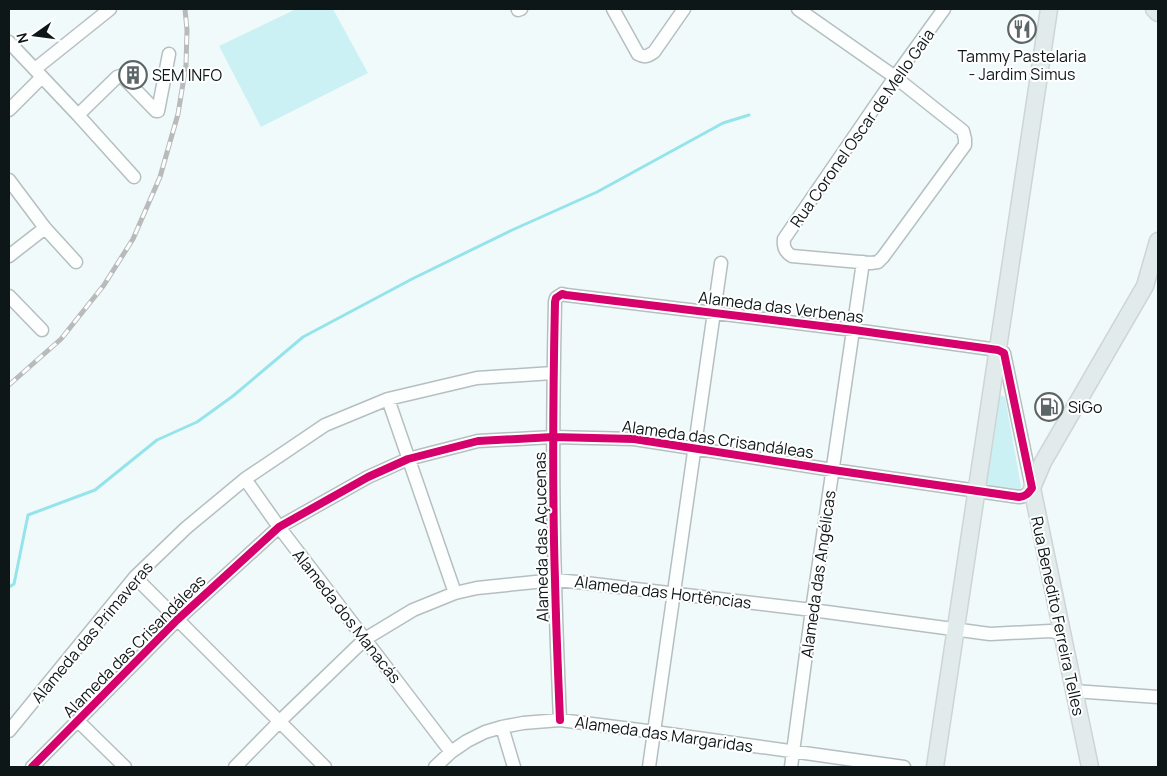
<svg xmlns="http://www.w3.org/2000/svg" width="1167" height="776" viewBox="0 0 1167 776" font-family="Manrope,sans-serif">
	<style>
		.green { fill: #ccf1f5 }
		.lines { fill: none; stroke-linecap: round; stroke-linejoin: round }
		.stream { stroke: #95e4eb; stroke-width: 3 }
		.minor-casing { stroke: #b6bfc0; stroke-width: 15 }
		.major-casing { stroke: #cfd4d4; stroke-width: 19 }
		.minor { stroke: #fdfefe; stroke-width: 12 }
		.major { stroke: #e1ebec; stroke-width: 16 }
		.rail-casing { stroke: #b9bbbb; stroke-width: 5 }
		.rail { stroke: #fff; stroke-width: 3; stroke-dasharray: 9; stroke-linecap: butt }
		.cycleway-casing { stroke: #fff; stroke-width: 11 }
		.cycleway { stroke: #d6006c; stroke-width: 8 }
		.labels { text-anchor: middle; stroke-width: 4; stroke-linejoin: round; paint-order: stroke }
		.poi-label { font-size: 16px; fill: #0d1718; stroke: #fff; text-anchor: start }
		.street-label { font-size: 16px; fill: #0d1718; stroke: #fff }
	</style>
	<rect width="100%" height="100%" fill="#f1fafb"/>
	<path class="green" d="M296,9H333L368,73L261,127L219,46Z
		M1001,395L1005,397L1021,486L1020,489L1016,491L992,488L987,484V479L999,398Z"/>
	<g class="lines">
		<path class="stream" d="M9,587L14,584L28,515L95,490L157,440L197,422L233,396L303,337L412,279L510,231L597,192L723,123L749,115"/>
		<defs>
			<path id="minor" d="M613,9L638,54C645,58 648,56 654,52L684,9
				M798,9L895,77L963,131L965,139V145L883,257L878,262L871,263L792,256C785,252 783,247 784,239L895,77L944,9
				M518,10L521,9
				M9,42L78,115L134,177
				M35,69L110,9
				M9,110L42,77
				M78,115L117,77L120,76L123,77L156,111H158L169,54
				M9,180L45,228L76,262
				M9,256L45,228
				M9,296L42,330
				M388,399L455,593
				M245,479L279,527L451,752
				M135,577L325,767
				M1074,691L1158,697
				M78,721L125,767
				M502,727L514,767
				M9,731L135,577L186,528L245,479L325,425L388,399L477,378L553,373
				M32,767L177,620L279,527L368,477L408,459L478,441L553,437L634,439L833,470L1019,497C1026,496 1028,494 1032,488L1004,353L998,350L854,330L566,295L562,294L556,298L555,302C553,395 552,487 555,580C556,626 558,673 560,720
				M235,767L280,721L365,639L413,610L455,593L477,588L555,580L577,582L812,610L990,634L1050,631L1059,633L1062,636
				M435,767L451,752L467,741L485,732L502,727L523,723L560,720L655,732L904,767
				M649,767L721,263
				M791,767L811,617L863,262"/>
			<path id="major" d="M1154,9L1158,13
				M935,767L1049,9
				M1090,767L1032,488L1043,462L1145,286L1158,241"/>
		</defs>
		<use href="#minor" class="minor-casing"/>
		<use href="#major" class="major-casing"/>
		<use href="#minor" class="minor"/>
		<use href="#major" class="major"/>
		<defs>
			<path id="rail" d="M9,385L61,339L104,285L133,239L160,177L178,114L186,65L187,30L185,9"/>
		</defs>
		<use href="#rail" class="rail-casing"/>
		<use href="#rail" class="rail"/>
		<defs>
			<path id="cycleway" d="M32,767L177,620L279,527L368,477L408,459L478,441L553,437L634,439L833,470L1019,497C1026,496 1028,494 1032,488L1004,353L998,350L854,330L566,295L562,294L556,298L555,302C553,395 552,487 555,580C556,626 558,673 560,720"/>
		</defs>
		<use href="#cycleway" class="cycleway-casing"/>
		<use href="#cycleway" class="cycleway"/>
	</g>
	<defs>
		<symbol id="restaurant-ring" viewBox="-11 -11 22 22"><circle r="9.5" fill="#fff" stroke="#5d6667" stroke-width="1.5"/><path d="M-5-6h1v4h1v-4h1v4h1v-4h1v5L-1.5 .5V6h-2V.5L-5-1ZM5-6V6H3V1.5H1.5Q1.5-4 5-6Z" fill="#5d6667"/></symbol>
		<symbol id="building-ring" viewBox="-11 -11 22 22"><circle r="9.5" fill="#fff" stroke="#5d6667" stroke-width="1.5"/><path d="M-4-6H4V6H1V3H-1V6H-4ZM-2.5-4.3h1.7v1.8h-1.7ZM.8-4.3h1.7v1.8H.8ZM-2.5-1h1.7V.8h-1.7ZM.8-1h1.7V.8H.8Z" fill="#5d6667"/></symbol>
		<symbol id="fuel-ring" viewBox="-11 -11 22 22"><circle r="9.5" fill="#fff" stroke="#5d6667" stroke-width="1.5"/><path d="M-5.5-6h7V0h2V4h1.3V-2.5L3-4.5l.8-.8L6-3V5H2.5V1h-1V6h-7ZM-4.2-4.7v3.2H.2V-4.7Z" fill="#5d6667"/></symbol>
	</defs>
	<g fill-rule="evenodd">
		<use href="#restaurant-ring" x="1006" y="13" width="32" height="32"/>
		<use href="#building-ring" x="117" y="59" width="32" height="32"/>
		<use href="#fuel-ring" x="1033" y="391" width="32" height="32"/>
	</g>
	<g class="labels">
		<g class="poi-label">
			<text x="1022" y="62" text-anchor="middle">Tammy Pastelaria<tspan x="1022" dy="18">- Jardim Simus</tspan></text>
			<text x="152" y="81">SEM INFO</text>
			<text x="1068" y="413">SiGo</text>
		</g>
		<g class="street-label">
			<text transform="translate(862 128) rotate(-55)" y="6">Rua Coronel Oscar de Mello Gaia</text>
			<text transform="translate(781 307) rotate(7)" y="6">Alameda das Verbenas</text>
			<text transform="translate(718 439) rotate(8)" y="6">Alameda das Crisandáleas</text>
			<text transform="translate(541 537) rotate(-91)" y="6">Alameda das Açucenas</text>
			<text transform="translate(818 574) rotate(-82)" y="6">Alameda das Angélicas</text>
			<text transform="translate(663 592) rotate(7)" y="6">Alameda das Hortências</text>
			<text transform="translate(347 616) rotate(52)" y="6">Alameda dos Manacás</text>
			<text transform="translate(1058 616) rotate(78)" y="6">Rua Benedito Ferreira Telles</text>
			<text transform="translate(92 632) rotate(-50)" y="6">Alameda das Primaveras</text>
			<text transform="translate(134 646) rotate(-45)" y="6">Alameda das Crisandáleas</text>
			<text transform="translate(664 734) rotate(8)" y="6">Alameda das Margaridas</text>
		</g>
	</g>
	<rect width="1167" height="776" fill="none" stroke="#0d1718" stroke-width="20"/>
	<g transform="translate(35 35) rotate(256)" stroke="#ffffff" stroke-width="4" paint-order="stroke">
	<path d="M0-4L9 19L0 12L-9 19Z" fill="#0d1718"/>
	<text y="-8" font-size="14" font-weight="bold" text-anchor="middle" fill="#0d1718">N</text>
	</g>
</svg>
